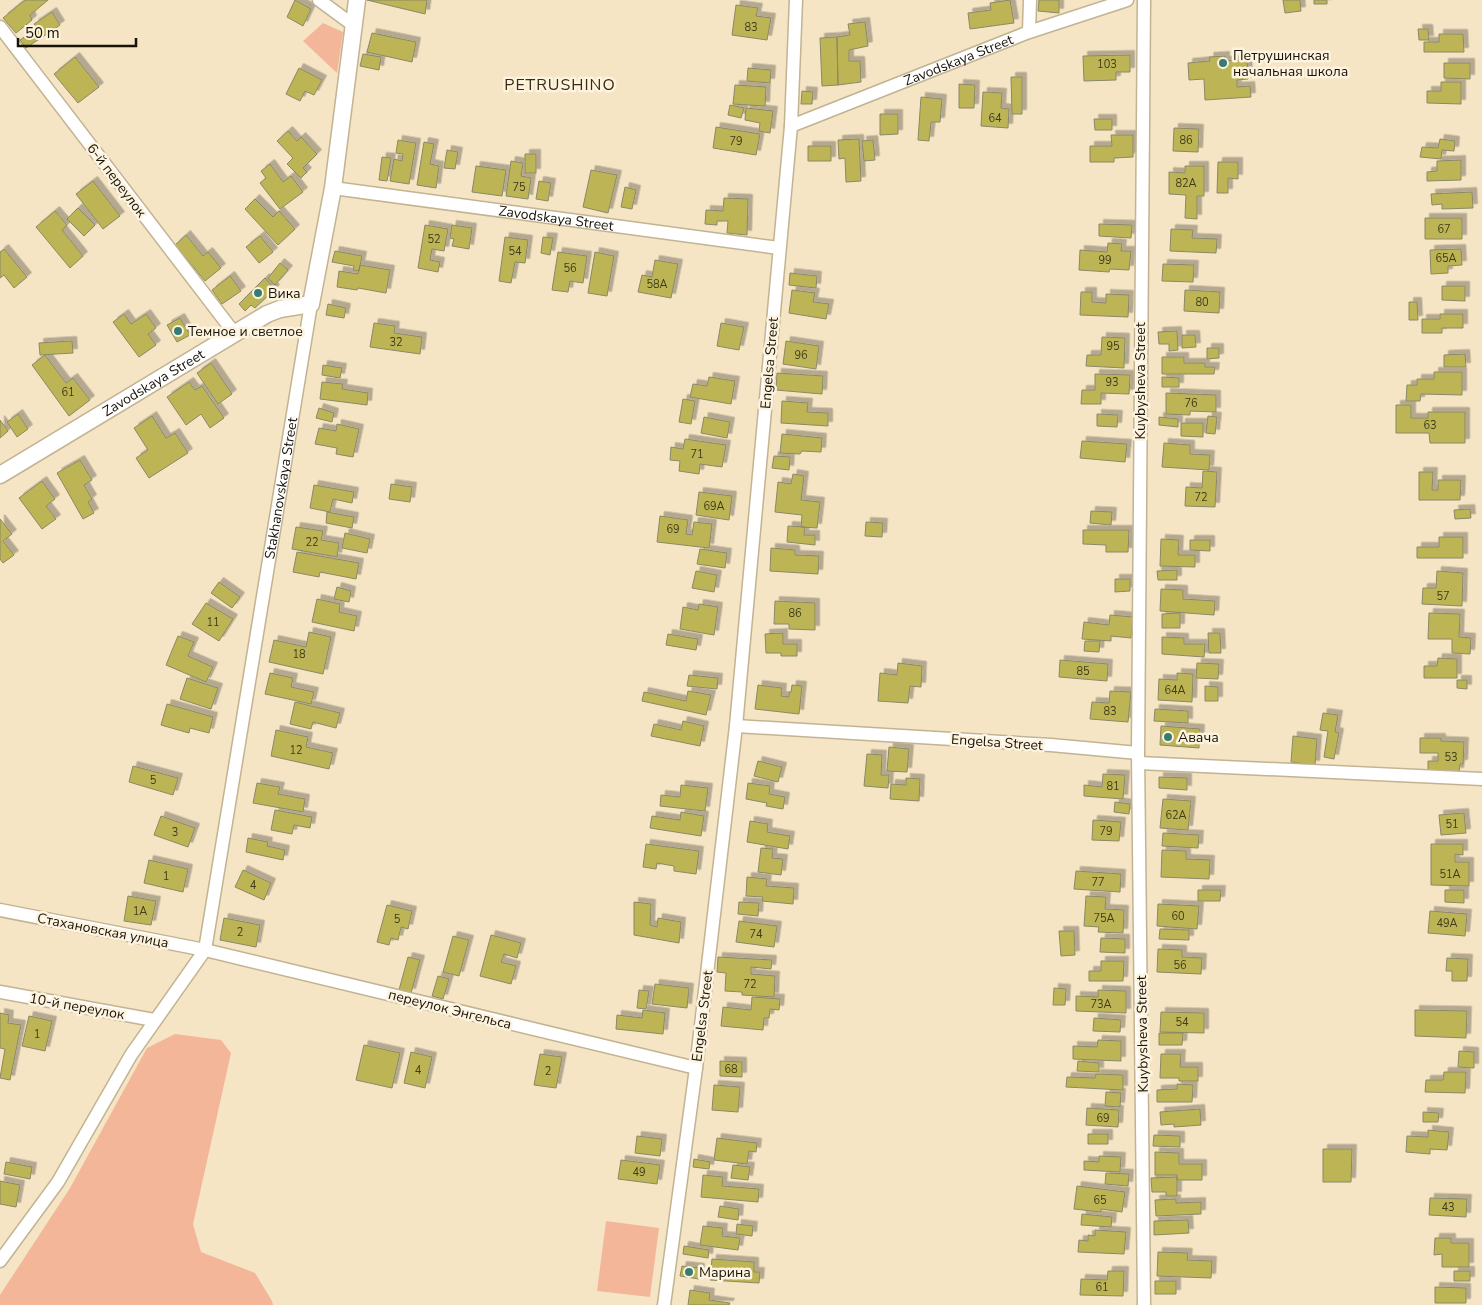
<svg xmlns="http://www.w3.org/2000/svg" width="1482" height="1305" viewBox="0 0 1482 1305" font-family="'Nunito Sans',sans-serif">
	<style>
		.green { fill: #f3b699 }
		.building { fill: #bdb554; stroke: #8a8867; filter: url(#shadow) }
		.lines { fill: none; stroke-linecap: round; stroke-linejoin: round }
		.minor-casing { stroke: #c2b392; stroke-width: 15 }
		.tertiary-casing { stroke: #c2b392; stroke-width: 19 }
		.minor { stroke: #fff; stroke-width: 12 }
		.tertiary { stroke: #fff; stroke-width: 16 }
		.poi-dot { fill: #377c72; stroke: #fdf3df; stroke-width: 2 }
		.labels { text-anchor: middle; stroke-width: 5; stroke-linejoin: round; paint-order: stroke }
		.number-label { font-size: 11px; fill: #413c1a }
		.poi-label { font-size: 14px; fill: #181307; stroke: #fdf3df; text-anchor: start }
		.street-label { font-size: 14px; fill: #181307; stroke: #fdf3df }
		.quarter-label { font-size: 16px; letter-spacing: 1px; fill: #382b0e; stroke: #fdf3df }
	</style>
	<defs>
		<filter id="shadow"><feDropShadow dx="4.5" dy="-4.5" stdDeviation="0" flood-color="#0004"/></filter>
	</defs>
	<rect width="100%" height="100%" fill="#f5e5c4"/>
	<path class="green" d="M323,23L343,32L337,73L303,41Z
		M175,1034L221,1040L231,1053L193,1224L201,1252L255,1273L272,1301L273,1305H0V1295L70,1188L147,1048Z
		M606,1221L659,1228L650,1297L597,1291Z"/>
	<path class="building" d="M25,0H48L30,15L32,20L16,33L3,18Z
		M295,0L311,9L303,26L287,17Z
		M367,0H427L425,14Z
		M1010,0L1014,23L970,29L968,13L991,10L990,3Z
		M1039,0H1059V13L1038,11Z
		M1283,0H1300L1301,11L1285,13Z
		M1314,0H1327V4H1314Z
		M736,5L758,8L756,16L771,18L767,40L732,35Z
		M52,12L60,25L26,48L20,40L37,28L34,24Z
		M865,22L868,46L849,50V61H860L861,82L838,85L837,37L850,35L848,24Z
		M1418,29H1428L1429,40H1419Z
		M372,33L416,42L412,62L367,52Z
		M1439,34H1463L1464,52H1424V42H1439Z
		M837,37L838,85L822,86L820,38Z
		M363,54L381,57L379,70L360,66Z
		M1130,55V72H1116V80L1084,81L1083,56Z
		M1225,56V61L1247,59L1248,79L1237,80V87L1250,86L1251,97L1205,100L1204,79L1189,80L1188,63L1210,61L1209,57Z
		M75,57L99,87L78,103L54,74Z
		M1444,63H1470V79L1444,78Z
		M299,68L322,80L314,95L305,91L300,101L286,94Z
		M748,68L771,70L770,83L747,81Z
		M1011,77H1022V114H1012Z
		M1441,82H1461V104L1427,103V91H1441Z
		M959,84L975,85L974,108H959Z
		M735,85L766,87L765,106L733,104Z
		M802,91L813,92L812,104H801Z
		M983,92L1002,93L1001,108L1009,109L1008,128L981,126Z
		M921,97L942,99L940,122H931L929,141L918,140Z
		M730,105L744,108L741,118L728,115Z
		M746,108L773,111L770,133L759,131L760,123L745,120Z
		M880,114H898V134L880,135Z
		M1094,119H1112V130H1095Z
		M716,127L760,134L756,155L713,148Z
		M1174,128L1199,129L1198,152L1173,151Z
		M288,131L297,141L301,137L317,154L303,168L307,172L301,178L287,164L293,158L277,141Z
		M1111,135H1133V157L1114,158V162H1090V146H1112Z
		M859,139L861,181L846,182L845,158L839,159L838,140Z
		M1440,139L1455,141L1454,151L1442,150L1441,159L1420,157L1422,147L1438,148Z
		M398,140L416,143L409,184L390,181L394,159L402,161L403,154L396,153Z
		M873,140L875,160L864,161L862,141Z
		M424,142L434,144L430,164L439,166L436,188L417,185Z
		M808,146H831V161H808Z
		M447,150L458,152L455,169L444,168Z
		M525,154H536V173H525Z
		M382,157L391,158L387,181L379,180Z
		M1461,160V180L1427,181V172L1437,171V161Z
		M511,161L523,163L521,176L531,178L528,199L506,196Z
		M1218,162H1238V179L1228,178V193H1217Z
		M270,164L283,182L291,176L303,192L280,209L260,183L266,178L261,171Z
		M476,166L506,170L502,196L472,192Z
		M1185,166H1204V196H1197V219L1185,218L1186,195L1169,194V172L1185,173Z
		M591,170L617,175L608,213L583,207Z
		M93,181L120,216L103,229L76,194Z
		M539,181L551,183L548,201L536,199Z
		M625,187L636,190L632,209L621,207Z
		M1472,192L1473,208L1442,209V204L1432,205L1431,194Z
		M724,198L748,199L747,235L727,233L728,221H717V225L705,224L706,210L723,211Z
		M255,199L273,217L279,211L295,229L278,245L245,209Z
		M78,208L95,225L84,236L67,219Z
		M55,211L67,225L62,230L83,256L70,268L36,227Z
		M1425,218H1462V239H1425Z
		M1099,224L1132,225L1131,238L1099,236Z
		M425,225L448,229L444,251L432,249L430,260L440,262L438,272L418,268Z
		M452,225L472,228L469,249L452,246L454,239L450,238Z
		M1171,229L1193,230L1192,238L1217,239L1216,253L1170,251Z
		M186,235L203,256L208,252L221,268L205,281L175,245Z
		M260,236L273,252L259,263L246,247Z
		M505,237L528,240L525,263L515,262L511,283L499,281Z
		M543,237L553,238L550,255L541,253Z
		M1108,243L1122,244L1121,251H1131L1129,270L1110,269L1109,272L1079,270L1080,250L1107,252Z
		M4,249L27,277L14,288L4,275L0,278V252Z
		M1461,249L1462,265L1448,266V273L1431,274L1430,250Z
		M335,251L362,256L359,271L353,270L354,266L332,262Z
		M558,252L587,256L583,283L570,281L568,292L552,290Z
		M595,252L614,256L607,296L588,293Z
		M655,260L678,264L671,298L638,292L642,275L652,277Z
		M280,263L288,270L275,285L268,278Z
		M1163,264L1194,265L1193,282L1162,281Z
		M360,265L390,270L386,293L358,288L357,290L337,287L339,271L358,274Z
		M790,273L817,276L816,288L789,285Z
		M230,276L241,291L222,304L212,290Z
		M265,278L275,289L255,308L251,305L245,311L239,304Z
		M1442,286H1465V301L1442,300Z
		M792,290L815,293L813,302L829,304L826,319L789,313Z
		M1185,290L1220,292L1219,313L1184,311Z
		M1081,292H1092V302L1106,303V294L1129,295L1128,317L1080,315Z
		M1409,302H1417L1418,320H1409Z
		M328,304L346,308L344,318L326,315Z
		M124,314L131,324L146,314L156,328L148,334L156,345L139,357L113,322Z
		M1440,314H1463V328H1442V333H1422V319H1440Z
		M180,318L190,335L177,342L167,325Z
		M374,323L395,326L394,333L422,337L420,354L370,347Z
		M721,323L744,327L739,350L717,346Z
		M1177,331L1178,350L1169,351V344H1159L1158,332Z
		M1182,335H1195L1196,347L1182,348Z
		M1102,337L1125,338L1124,368L1086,366L1087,355H1101Z
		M72,341L73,353L40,355L39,343Z
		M786,341L819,346L816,369L783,364Z
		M1207,348H1219V358L1207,359Z
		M1465,354L1466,367H1444V355Z
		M45,355L66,383L73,378L90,400L69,416L32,365Z
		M1162,357H1184V363H1205V367H1215L1214,374H1162Z
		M211,363L232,394L218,404L197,373Z
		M323,365L342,368L340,378L322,375Z
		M1434,372H1462V395L1421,394L1420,401H1406L1407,385H1417V379H1434Z
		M777,373L823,376L822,394L776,390Z
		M1095,374L1130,375L1129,394L1101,393V404H1081L1082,390H1095Z
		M709,377L735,381L731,404L690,397L693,384L707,386Z
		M1162,377L1179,378V387H1162Z
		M189,382L195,390L202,386L224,418L210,428L201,414L186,425L167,397Z
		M322,382L343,384L342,389L368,393L367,405L320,399Z
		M1166,393L1216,395V412L1190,411V415L1166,414Z
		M683,399L695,401L691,424L679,422Z
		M782,401L808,403L807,412L828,413V426L781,423Z
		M1396,405H1411V418H1428V412H1465V443H1430L1429,433H1396Z
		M319,408L334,413L332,422L316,418Z
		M18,414L28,429L17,437L7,422Z
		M1097,414L1118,415L1117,427L1097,426Z
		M152,416L166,438L175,433L188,453L149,478L136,458L148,450L134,428Z
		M1208,416L1217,417L1215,434L1206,433Z
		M704,417L730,422L727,438L701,433Z
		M1159,417L1178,419V427L1159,425Z
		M0,420L8,431L0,438Z
		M1181,423H1203V437L1181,436Z
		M337,424L359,429L353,457L336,454L337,448L315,444L319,428L336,431Z
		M782,434L822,438L821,452L802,451L800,454L780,453Z
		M685,439L726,445L722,467L700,464L699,474L679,471L680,461L670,460L671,447L683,449Z
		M1082,441L1127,444L1125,462L1080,458Z
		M1164,443L1190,445V454L1210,455L1209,470L1162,467Z
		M774,456L790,457L789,470L772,468Z
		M80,460L92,480L84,485L92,499L88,502L94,513L83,519L57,473Z
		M1203,471L1217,472L1215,507L1185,506L1186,487L1202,488Z
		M1419,472H1433L1432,490H1438V480H1461L1460,500H1419Z
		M793,474L804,476L801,500L820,502L817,528L801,527L802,515L775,512L778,482L791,484Z
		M42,481L55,499L46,506L56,519L42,529L19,498Z
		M391,484L412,487L410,502L389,499Z
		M314,485L354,492L352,503L333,499L330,512L310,508Z
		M699,492L732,496L729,520L696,515Z
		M1470,509L1471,518L1455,519L1454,510Z
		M1091,511L1112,512L1111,525L1090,523Z
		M327,512L354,517L352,528L326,523Z
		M660,516L688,520L686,534L692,535L694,522L712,524L709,548L657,542Z
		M0,519L12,534L3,541L14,555L3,563L0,559Z
		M866,522L883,523L882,537L865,536Z
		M788,526L805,527L804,535H815V545L787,542Z
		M296,527L323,531L321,540L339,543L337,557L292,549Z
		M1083,530H1129L1128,552H1106V545L1083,544Z
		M345,533L370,539L367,553L342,548Z
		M1439,537H1463V558H1417V547H1439Z
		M1161,539L1179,540L1178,555H1195V567L1160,566Z
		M1190,540H1210V551L1190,550Z
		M771,548L795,550V555L819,556L818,574L770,571Z
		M700,549L727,553L725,568L697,564Z
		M297,552L359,563L356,579L320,572L319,577L293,572Z
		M1177,570V580H1158L1157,571Z
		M696,571L717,575L714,592L692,588Z
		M1437,571L1463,573L1462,606L1422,604L1423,588H1436Z
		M1115,579H1130V591L1115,592Z
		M219,582L240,597L232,608L211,593Z
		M337,587L351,591L349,602L334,599Z
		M1161,589L1183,590V599L1215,601L1214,615L1160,611Z
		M317,599L340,604L339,612L357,616L354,631L312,622Z
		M775,601L815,603V630L789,629V624H774Z
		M206,603L233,619L219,641L192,624Z
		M699,604L718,607L714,635L680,629L683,607L698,610Z
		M1180,613V628H1162V614Z
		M1429,613L1460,614L1459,637L1471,638L1470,654L1452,653V639H1428Z
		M1110,615L1133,617L1131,638L1111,636V641L1082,639L1084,622L1109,625Z
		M309,632L331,637L323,674L269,662L274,640L306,647Z
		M783,633V644H797V656H781V653H766L765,634Z
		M1208,633H1220L1221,653H1209Z
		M668,634L698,639L696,650L666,645Z
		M178,636L194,642L188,656L213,667L206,682L166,665Z
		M1162,637L1184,638V644H1205L1204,657L1162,654Z
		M1085,641H1100L1099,652L1084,651Z
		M1438,658L1457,659V678H1424V666H1437Z
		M1060,660L1108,664L1107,681L1059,677Z
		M898,663L922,666L921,687L910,686L908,703L878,701L880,673L897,675Z
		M1197,663L1219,664L1218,679L1196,678Z
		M270,673L293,678L291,687L314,692L311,704L265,694Z
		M1177,673L1193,674L1192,702L1158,700L1159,679L1177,680Z
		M689,675L718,678L717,689L687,686Z
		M187,678L218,688L211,709L180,699Z
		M1457,680H1467V689L1457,688Z
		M758,685L782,688L781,696L789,697V692H791L792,685L802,686L799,714L755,709Z
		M1205,686L1218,687V701H1205Z
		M688,691L711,695L706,715L642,701L644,692L686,701Z
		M1110,691L1131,692L1128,722L1090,719L1092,702L1109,703Z
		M295,702L340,713L336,728L313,722L311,729L290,724Z
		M167,704L213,717L209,733L190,728L189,733L161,725Z
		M1155,709L1188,711V723L1154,721Z
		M1323,713L1338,715L1335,732L1339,733L1334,759L1324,757L1328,731L1320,730Z
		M683,721L704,726L700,746L651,736L654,724L681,730Z
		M1161,726L1200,729L1199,748L1160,745Z
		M276,730L308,737L306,747L333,753L329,769L271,756Z
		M1293,736L1317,739L1315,765L1291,762Z
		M1420,738H1441V741L1464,742L1463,764H1460L1459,772L1428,771V761H1438V753H1420Z
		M889,747L909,749L907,772L887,771Z
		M867,754L882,755L881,775H889L888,788L864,786Z
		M758,761L782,767L778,782L754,776Z
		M133,766L178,778L173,795L129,782Z
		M1103,774L1125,775L1123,799L1084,796V785L1102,787Z
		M1159,777L1187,778V790L1159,788Z
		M906,778L920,779L919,801L890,799L891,784L906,785Z
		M257,783L280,787L278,794L305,799L303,812L253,803Z
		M748,783L770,786L769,794L785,797L783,809L766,806L767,803L746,799Z
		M681,785L708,788L705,811L660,806L661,795L680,797Z
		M1163,799L1191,801L1188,830L1160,828Z
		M1115,802L1130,804L1129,814L1114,812Z
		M275,810L312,817L310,828L294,825L292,834L271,830Z
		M681,812L704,816L701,836L650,828L652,816L680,820Z
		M1464,813L1466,833L1441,835L1439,815Z
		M161,816L195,828L188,847L154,835Z
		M1093,820L1121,822L1119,841L1092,840Z
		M750,821L768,824L767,832L790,836L788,849L747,842Z
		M1163,833L1199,835L1198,848L1162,846Z
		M248,838L268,842L267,846L285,850L283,860L246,852Z
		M646,844L699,851L696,874L674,871V866L657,863L656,869L643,867Z
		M1431,844H1463V855L1455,854V862H1469V886L1431,885Z
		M761,848L773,849L772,858L783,859L781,875L758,872Z
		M1162,850L1186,851V859L1210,860L1209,879L1161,877Z
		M149,860L188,869L183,892L144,883Z
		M243,870L271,883L264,900L235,887Z
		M1076,871L1121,874L1120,892L1074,889Z
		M747,877L767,879L766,886L794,888L793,904L762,901L763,897L746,896Z
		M1198,890H1221L1220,901H1198Z
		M1445,890H1464V903L1445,902Z
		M128,896L156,901L151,925L124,921Z
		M1086,896L1106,897L1105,909L1124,910L1123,933L1098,932L1099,927L1084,926Z
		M634,902L651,904L650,925L657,927L658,918L681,922L679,943L634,935Z
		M739,902L759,903L758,916L738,914Z
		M1158,904L1199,906L1197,929L1157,926Z
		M387,905L412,911L408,929L401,927L398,940L391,938L389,945L377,942Z
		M1430,911L1467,914L1465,936L1428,933Z
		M224,918L260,925L256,947L220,940Z
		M739,921L777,926L774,947L736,942Z
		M1160,929L1189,930V940L1159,939Z
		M1059,931H1074L1075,955L1061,956Z
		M491,935L521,943L517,958L504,954L501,962L516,966L511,984L480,976Z
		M453,936L469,940L459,976L443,972Z
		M1101,938L1125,939V953L1100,952Z
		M1158,949L1182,950V957L1202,958L1201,974L1157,972Z
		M408,957L420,960L411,993L399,990Z
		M718,957L772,960L771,969L751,967V974L775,976L774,997L742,995V992L725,991L726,973L717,972Z
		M1447,958L1468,959L1467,981H1452V971H1446Z
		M1101,961H1124L1123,981H1089V971H1101Z
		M438,976L449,979L443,999L432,996Z
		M655,984L689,988L687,1008L652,1004Z
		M1054,988L1066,989L1065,1005H1053Z
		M639,990L649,991L646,1009L637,1008Z
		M1098,990L1126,991V1013L1076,1011V996L1098,997Z
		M752,997L780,999L779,1010L770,1009L769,1018H764L763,1030L721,1026L723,1007L751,1010Z
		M643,1010L665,1013L663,1034L616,1029L617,1015L642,1018Z
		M1415,1010L1467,1011L1466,1038L1415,1036Z
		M1161,1012L1204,1013V1033L1160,1032Z
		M0,1013L9,1015L8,1023L21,1025L10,1080L0,1078L5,1049L0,1048Z
		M29,1016L52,1021L45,1051L22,1046Z
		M1094,1018L1121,1020L1120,1032L1093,1031Z
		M1159,1033H1183L1182,1045H1159Z
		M1098,1040L1121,1041V1061L1073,1059V1046L1097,1047Z
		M364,1045L400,1053L392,1088L356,1080Z
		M1459,1051L1474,1052V1068L1458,1067Z
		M411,1052L432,1057L425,1088L404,1083Z
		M540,1054L562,1057L556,1088L534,1085Z
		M1161,1054H1181L1180,1067H1198V1081H1179V1078H1160Z
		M720,1061L742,1062V1077L720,1076Z
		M1078,1061L1099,1063V1072L1077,1071Z
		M1444,1072H1466L1465,1093L1425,1092L1426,1080H1443Z
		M1096,1074L1123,1075V1090L1066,1087L1067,1077L1095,1078Z
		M1177,1084L1193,1085L1192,1102H1157V1090L1177,1089Z
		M714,1085L740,1087L738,1112L712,1110Z
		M1106,1092L1121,1093L1120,1107L1105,1106Z
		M1087,1108L1119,1110L1118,1127L1086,1125Z
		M1200,1109L1201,1125L1174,1127V1124L1161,1125L1160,1112Z
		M1423,1112L1439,1113L1438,1122H1423Z
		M1428,1130L1449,1132L1447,1150L1430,1149V1154L1406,1152L1407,1136L1428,1137Z
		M1088,1134H1108V1144H1088Z
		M1154,1135L1180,1136V1147L1153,1146Z
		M637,1136L662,1139L660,1156L635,1153Z
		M717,1138L757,1143L756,1152L749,1151L747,1164L714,1160Z
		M1323,1149H1352L1351,1182H1323Z
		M1155,1152L1179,1153V1164H1202V1180H1177V1175H1155Z
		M1099,1156L1121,1157L1120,1172L1084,1170V1161L1099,1162Z
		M694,1159L710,1162L709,1169L693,1167Z
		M621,1160L660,1165L657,1184L618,1179Z
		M6,1162L32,1167L30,1179L4,1174Z
		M733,1165L750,1167L748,1180L731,1178Z
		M1106,1173L1129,1174L1128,1186L1105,1184Z
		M703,1175L723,1177L722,1186L759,1189L758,1202L701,1197Z
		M1177,1177V1196H1166V1192H1152L1151,1178Z
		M0,1181L20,1185L16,1207L0,1204Z
		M1077,1186L1125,1192L1122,1212L1101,1209V1212L1074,1209Z
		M1430,1198L1467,1199L1466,1217L1429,1215Z
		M1176,1199V1203L1201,1202V1214L1156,1216L1155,1200Z
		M720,1206L739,1209L738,1220L718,1217Z
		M1082,1214L1112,1217L1111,1227L1081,1225Z
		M1188,1220L1189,1233L1154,1235V1221Z
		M737,1224L753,1226L752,1236L736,1234Z
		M703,1226L723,1228L722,1236L740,1238L738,1250L700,1245Z
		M1095,1230L1126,1232L1124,1254L1078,1252L1079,1240L1088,1241V1235L1095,1236Z
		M1435,1238H1451V1243H1469V1267H1442V1254L1434,1255Z
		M684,1246L709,1250L708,1258L683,1254Z
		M1158,1252L1188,1253L1187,1260L1212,1261L1211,1278L1157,1276Z
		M712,1259L754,1262V1272H760L759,1283L710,1280Z
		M682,1266L700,1268L699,1279L680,1276Z
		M1108,1271H1124L1123,1296L1080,1295L1081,1279L1107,1280Z
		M1454,1271H1470V1281H1454Z
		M1155,1281H1176V1294H1155Z
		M1435,1287L1466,1288V1303H1435Z
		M690,1290L710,1293L709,1300L730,1303L729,1305H688Z"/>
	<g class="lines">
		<defs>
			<g id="minor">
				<path d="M319,0L353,25"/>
				<path d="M1144,0L1138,753L1144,1305"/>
				<path d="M0,27L235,334"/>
				<path d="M1029,32L1030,0"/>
				<path id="s1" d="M791,126L1029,32L1127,0"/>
				<path id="s2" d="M333,188L779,248"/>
				<path d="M736,726L1051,745L1138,753"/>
				<path d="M1139,763L1482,779"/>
				<path d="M0,910L205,950L696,1068"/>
				<path d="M0,992L154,1020"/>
				<path id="s3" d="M0,1261L58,1182L131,1055L205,950L311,304"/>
				<path d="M664,1305L696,1068L736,726L791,126L796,0"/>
			</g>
			<g id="tertiary">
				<path id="s4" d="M0,475L267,314L280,309L311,304L333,188L357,0"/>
			</g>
		</defs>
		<use href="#minor" class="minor-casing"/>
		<use href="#tertiary" class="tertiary-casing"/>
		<use href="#minor" class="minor"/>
		<use href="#tertiary" class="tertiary"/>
	</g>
	<g class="poi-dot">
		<circle cx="1223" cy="63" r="5"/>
		<circle cx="258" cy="293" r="5"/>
		<circle cx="178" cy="331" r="5"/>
		<circle cx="1168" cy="737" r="5"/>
		<circle cx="689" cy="1272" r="5"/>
	</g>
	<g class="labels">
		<g class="number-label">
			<text x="751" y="31">83</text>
			<text x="1107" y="68">103</text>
			<text x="995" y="122">64</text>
			<text x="1186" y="144">86</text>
			<text x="736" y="145">79</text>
			<text x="1186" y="187">82А</text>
			<text x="519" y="191">75</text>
			<text x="1444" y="233">67</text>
			<text x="434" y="243">52</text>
			<text x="515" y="255">54</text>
			<text x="1446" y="262">65А</text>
			<text x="1105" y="264">99</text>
			<text x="570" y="272">56</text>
			<text x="657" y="288">58А</text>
			<text x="1202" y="306">80</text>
			<text x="396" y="346">32</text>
			<text x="1113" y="350">95</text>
			<text x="801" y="359">96</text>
			<text x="1112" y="386">93</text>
			<text x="68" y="396">61</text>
			<text x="1191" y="407">76</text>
			<text x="1430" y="429">63</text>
			<text x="697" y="458">71</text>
			<text x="1201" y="501">72</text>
			<text x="714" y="510">69А</text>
			<text x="673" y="533">69</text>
			<text x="312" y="546">22</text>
			<text x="1443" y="600">57</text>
			<text x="795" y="617">86</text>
			<text x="213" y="626">11</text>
			<text x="299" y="658">18</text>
			<text x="1083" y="675">85</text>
			<text x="1175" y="694">64А</text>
			<text x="1110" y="715">83</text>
			<text x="296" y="754">12</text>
			<text x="1451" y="761">53</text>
			<text x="153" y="784">5</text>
			<text x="1113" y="790">81</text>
			<text x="1176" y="819">62А</text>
			<text x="1452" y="828">51</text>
			<text x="1106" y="835">79</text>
			<text x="175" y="836">3</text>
			<text x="1450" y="878">51А</text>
			<text x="166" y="880">1</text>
			<text x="1098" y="886">77</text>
			<text x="253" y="889">4</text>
			<text x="140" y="915">1А</text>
			<text x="1178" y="920">60</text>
			<text x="1104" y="922">75А</text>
			<text x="397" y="923">5</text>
			<text x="1447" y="927">49А</text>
			<text x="240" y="936">2</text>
			<text x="756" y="938">74</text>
			<text x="1180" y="969">56</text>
			<text x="750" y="988">72</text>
			<text x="1101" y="1008">73А</text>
			<text x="1182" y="1026">54</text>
			<text x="37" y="1038">1</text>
			<text x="731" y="1073">68</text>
			<text x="418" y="1074">4</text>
			<text x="548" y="1075">2</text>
			<text x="1103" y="1122">69</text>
			<text x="639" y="1176">49</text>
			<text x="1100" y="1204">65</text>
			<text x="1448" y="1211">43</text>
			<text x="1102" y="1291">61</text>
		</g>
		<g class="poi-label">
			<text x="1233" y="60">Петрушинская<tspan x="1233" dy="16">начальная школа</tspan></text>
			<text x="268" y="298">Вика</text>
			<text x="188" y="336">Темное и светлое</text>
			<text x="1178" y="742">Авача</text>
			<text x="699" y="1277">Марина</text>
		</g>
		<g class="street-label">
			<text dy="5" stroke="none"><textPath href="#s1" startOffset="180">Zavodskaya Street</textPath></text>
			<text transform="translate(117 180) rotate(53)" y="5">6-й переулок</text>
			<text dy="5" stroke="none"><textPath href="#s2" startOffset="225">Zavodskaya Street</textPath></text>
			<text transform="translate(769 363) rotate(-85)" y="5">Engelsa Street</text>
			<text transform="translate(1140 381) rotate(-90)" y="5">Kuybysheva Street</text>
			<text dy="5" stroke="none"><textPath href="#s4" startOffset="179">Zavodskaya Street</textPath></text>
			<text dy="5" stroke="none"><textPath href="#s3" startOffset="841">Stakhanovskaya Street</textPath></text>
			<text transform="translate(997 742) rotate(4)" y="5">Engelsa Street</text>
			<text transform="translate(103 930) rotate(11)" y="5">Стахановская улица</text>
			<text transform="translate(77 1006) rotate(10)" y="5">10-й переулок</text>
			<text transform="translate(450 1009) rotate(14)" y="5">переулок Энгельса</text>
			<text transform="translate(702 1016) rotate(-83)" y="5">Engelsa Street</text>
			<text transform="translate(1142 1034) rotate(-91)" y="5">Kuybysheva Street</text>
		</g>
		<g class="quarter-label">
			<text x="560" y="90">PETRUSHINO</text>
		</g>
	</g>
	<path d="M18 38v8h118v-8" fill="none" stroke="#181307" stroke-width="2.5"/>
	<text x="25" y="38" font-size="15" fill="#181307" stroke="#fdf3df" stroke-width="4" paint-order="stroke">50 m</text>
</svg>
